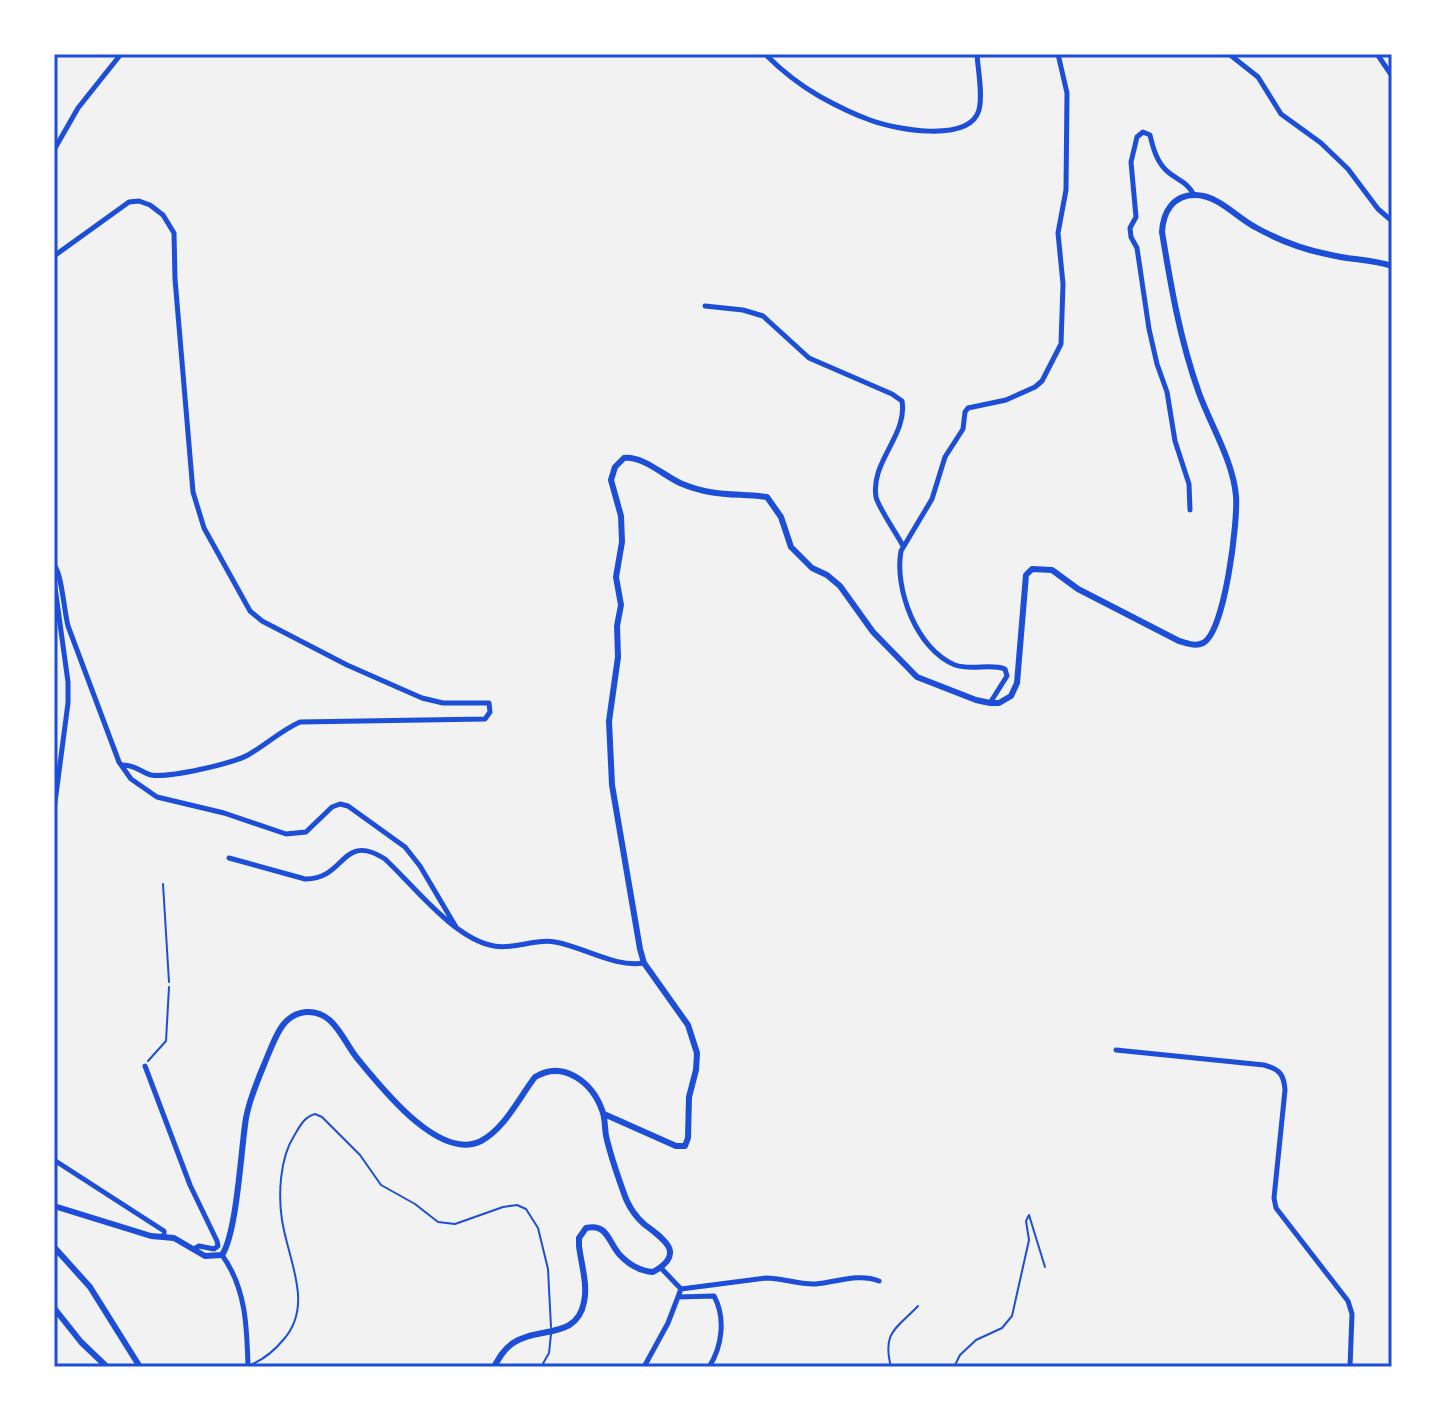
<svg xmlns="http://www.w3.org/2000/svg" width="1446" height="1421" viewBox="0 0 1446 1421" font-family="Commissioner,sans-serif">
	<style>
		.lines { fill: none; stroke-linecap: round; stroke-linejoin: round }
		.path { stroke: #1d4ed8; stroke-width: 2 }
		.service { stroke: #1d4ed8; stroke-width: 2 }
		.minor { stroke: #1d4ed8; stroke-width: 5 }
		.tertiary { stroke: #1d4ed8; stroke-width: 6 }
		.neatline { fill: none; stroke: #1d4ed8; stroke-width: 3 }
	</style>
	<rect width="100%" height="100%" fill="#f2f2f2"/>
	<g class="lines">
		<path class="path" d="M148,1061L166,1041L169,987"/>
		<path class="service" d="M163,884L169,982
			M250,1365C263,1360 275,1350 284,1339C314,1304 288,1260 282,1220C278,1194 280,1158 294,1136C300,1126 304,1117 315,1114L322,1117L360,1155L381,1185L415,1204L438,1222L455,1224L503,1207L517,1205L526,1209L538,1228L548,1269L551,1327
			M541,1367L549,1353L551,1334
			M891,1367C882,1332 896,1329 918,1306
			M954,1367L960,1355L976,1340L1002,1328L1012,1316L1029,1240L1026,1221L1029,1215L1045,1267"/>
		<path class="minor" d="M765,54C782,71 798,84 819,96C835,105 853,114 870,120C893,129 969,144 979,110C983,94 978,71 977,54
			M1229,54L1258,77L1281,114L1321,143L1348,169L1378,209L1392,221
			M1377,54L1392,76
			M54,150L78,108L121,54
			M54,256L129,202L139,201L150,205L163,215L174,233L175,279L193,492L204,528L250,611L262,621L347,665L422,698L443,703H489L490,712L485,719L300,722C280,731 266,745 248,755C231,764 169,778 151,775C140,772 138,766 123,765
			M705,306L743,310L763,316L809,358L892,394L902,401C908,435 870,462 876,497C878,507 897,534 903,546
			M1190,510L1189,484L1175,441L1167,392L1157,364L1149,329L1137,248L1131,237L1130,228L1136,217L1131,162L1137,137L1143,132L1150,135C1153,148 1157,163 1168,172C1179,181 1187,182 1194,195
			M54,565C62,574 64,611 68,626L119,762L131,779L157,797L224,813L286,834L306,832L332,807L340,804L348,806L405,847L420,866L456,927
			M54,580L68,682V703L54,810
			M990,703L1007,676L1005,669C990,663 972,671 955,665C917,650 894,589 901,551L932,499L945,457L963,429L965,412L968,408L1006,400L1035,387L1042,381L1061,344L1063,284L1058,233L1066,190L1067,93L1058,54
			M229,858L305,879C346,880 341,831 385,859C414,886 454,939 494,946C515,950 535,938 555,942C584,947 615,968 644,963
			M1116,1050L1264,1065C1279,1069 1284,1074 1285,1090L1274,1198L1276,1208L1348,1301L1352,1314L1350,1367
			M145,1066L190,1185L217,1241L218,1246L214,1249L199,1246L194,1249
			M54,1160L164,1231V1236
			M222,1255C246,1288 247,1327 248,1367
			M681,1289L766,1278C783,1278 799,1285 816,1284C837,1282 859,1273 879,1281
			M678,1297L714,1296C726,1318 722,1347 709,1367
			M644,1367L668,1323L681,1289L661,1268"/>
		<path class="tertiary" d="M604,1114L676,1146H685L688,1138L689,1097L696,1070L697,1053L688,1025L644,963L640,949L612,785L609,721L618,657L617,626L621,605L616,577L622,542L621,516L611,480L615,467L624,458C643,456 663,475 680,483C712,497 735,493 767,497L781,517L791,547L812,568L827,575L840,586L873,632L917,677L976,700L990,703H999L1011,696L1017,683L1026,575L1032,569L1052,570L1078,589L1179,641C1187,643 1195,647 1203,643C1225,632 1238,521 1236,496C1233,461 1211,426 1199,393C1180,340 1171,287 1162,232C1163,212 1173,195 1195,195C1218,195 1236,217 1255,227C1278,240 1305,250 1331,255C1351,260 1372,259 1392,266
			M54,1206L151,1236L174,1238L205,1256L222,1255C237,1233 241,1148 246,1118C250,1096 260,1075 268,1055C276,1036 283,1014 306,1012C334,1010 343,1041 357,1058C381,1087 439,1162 481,1141C505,1128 519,1098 535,1077C563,1060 592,1082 602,1110C606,1119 604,1130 607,1140C612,1160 619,1180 626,1199C630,1208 636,1217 644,1224C663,1239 687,1253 653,1272C640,1271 628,1264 619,1254C608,1241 607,1223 586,1228L579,1238V1246C581,1263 588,1285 584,1302C577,1340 538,1326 513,1343C504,1349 499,1358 494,1367
			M54,1247L90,1287L140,1367
			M54,1308L81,1342L107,1367"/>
	</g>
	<rect width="1446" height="1421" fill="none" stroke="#ffffff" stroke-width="112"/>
	<rect x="56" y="56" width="1334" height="1309" class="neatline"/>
</svg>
